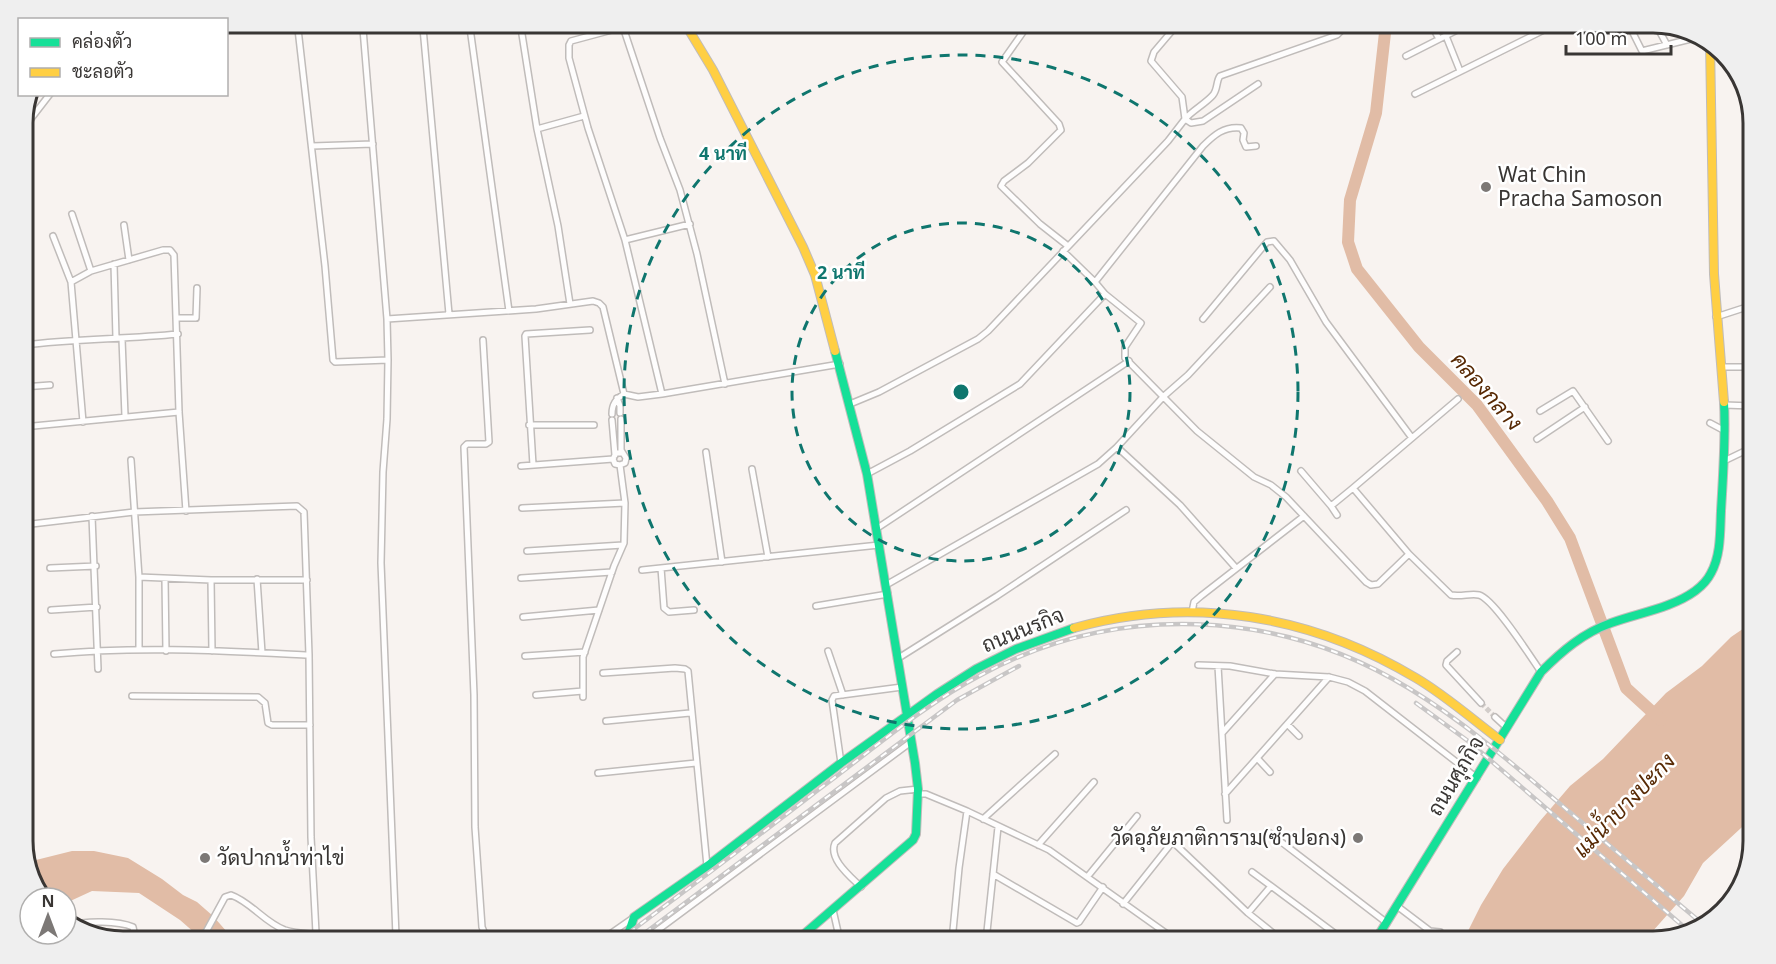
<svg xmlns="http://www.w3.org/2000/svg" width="1776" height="964" viewBox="0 0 1776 964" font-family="'Noto Sans',Sarabun,sans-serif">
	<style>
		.water { fill: #e1bca6 }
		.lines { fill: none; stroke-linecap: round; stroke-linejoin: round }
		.river { stroke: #e1bca6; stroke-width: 12 }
		.street-tunnel { stroke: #d2cdca; stroke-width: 5; stroke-dasharray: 5 2.5; stroke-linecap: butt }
		.street-casing { stroke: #c0bcba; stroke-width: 8 }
		.fast-casing { stroke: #c0bcba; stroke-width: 10 }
		.slow-casing { stroke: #c0bcba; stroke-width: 10 }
		.street { stroke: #fefdfd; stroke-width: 5 }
		.fast { stroke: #16e098; stroke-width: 8 }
		.slow { stroke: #ffcf43; stroke-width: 8 }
		.rail-casing { stroke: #c8c6c6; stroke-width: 4.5 }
		.rail { stroke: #fff; stroke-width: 2; stroke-dasharray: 7; stroke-linecap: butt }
		.ring { fill: none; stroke: #0f766e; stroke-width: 3; stroke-dasharray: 10 8 }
		.poi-dot { fill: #7c7876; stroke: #fff; stroke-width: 2 }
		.labels { text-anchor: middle; stroke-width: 5; stroke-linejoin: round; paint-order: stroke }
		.poi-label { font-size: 21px; fill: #393634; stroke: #fff; text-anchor: start }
		.street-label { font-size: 21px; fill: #393634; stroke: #fff }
		.water-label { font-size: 22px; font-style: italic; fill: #572904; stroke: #fff }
		.rim { fill: none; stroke: #393634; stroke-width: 3 }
		.centre { fill: #0f766e; stroke: #fff; stroke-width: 3 }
		.ring-label { font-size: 18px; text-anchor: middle; font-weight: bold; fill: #0f766e; stroke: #fff; stroke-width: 5; stroke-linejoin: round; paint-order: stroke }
	</style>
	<rect width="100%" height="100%" fill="#f8f3f0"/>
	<path class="water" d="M1753,622V817L1703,863L1684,896L1644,941H1463L1481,905L1503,869L1540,821L1570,786L1603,759L1666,693L1702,666L1731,637Z
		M72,851H94L128,858L162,879L183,895L197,902L213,916L235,941H204L180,920L139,893L92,891L66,903V898H41L28,862Z"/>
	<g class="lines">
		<path class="river" d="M1386,24L1376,113L1350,200L1348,242L1357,269L1419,347L1477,405L1547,501L1570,538L1626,688L1661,720"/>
		<path class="street-tunnel" d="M1481,703L1495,717"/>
		<defs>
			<path id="street" d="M1628,23L1642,51L1703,36
				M1655,23L1667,45
				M1431,24L1439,39
				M1028,25L1002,62L1059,124L1061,130L1028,163L1004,181L1001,186L1040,224L1068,246
				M423,28L449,314
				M470,28L509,311
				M521,28L537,129L558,226L570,304
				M298,29L325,266L333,360L335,362L388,360L387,319L536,309L593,301L599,303L603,307L624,394L638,397L662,394L840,364
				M363,29L387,319
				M1446,36L1460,71
				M1406,56L1471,23
				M1258,84L1203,121L1191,123L1185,119C1193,110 1205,104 1213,95C1218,89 1216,81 1220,76L1337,35L1341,31L1343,24
				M1415,94L1558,23
				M23,129L50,94
				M537,129L584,116
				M312,146L373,144
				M72,214L91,271
				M124,225L129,260
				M53,236L71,282
				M625,240L690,224
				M1063,251L1095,282L1105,294L1141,323L1125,347V358L1197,431L1254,477L1271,485L1286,497L1366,582L1371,585L1378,584L1409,554
				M114,264L116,338
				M1095,282L1203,146C1214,135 1224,126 1241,128L1244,133L1243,140L1246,147L1256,146
				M1716,317L1753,305
				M176,318H196L197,288
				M1203,319L1267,242L1274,241L1290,260L1326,322L1412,438
				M122,339L125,416
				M483,340L489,442L486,444H467L464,447L474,695L475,827L482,927L488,941
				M23,345C74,339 126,339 178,334
				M388,360L387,419L383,472L381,563L396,936L400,941
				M1722,367H1753
				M23,387L50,385
				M662,394L625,240L588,128L569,58V45L571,41L623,27L660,138L680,190L697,254L725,384
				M617,398L620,406V413
				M1458,399L1353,488L1409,554L1451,595C1461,597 1471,593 1479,595C1494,599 1530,656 1541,672
				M850,404L879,392L978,339L988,331L1168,141L1185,119L1182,97L1151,61L1154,52L1177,25
				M1724,405L1753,406
				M1540,411L1573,391L1608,441
				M612,414C612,404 616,399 624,394
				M612,420L615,455
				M83,422L71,282L91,271L163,250H170L174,255L179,412L186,511
				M1710,423L1725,431
				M529,425H594
				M23,427L179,412
				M1537,439L1585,407
				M1117,447L1180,505L1236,568
				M706,452L722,562
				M131,460L139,577V649
				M1724,461L1753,447
				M533,465L525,336L526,334L590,330
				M620,465L625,463L626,458L621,450V419
				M521,466L613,459
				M752,469L768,557
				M1301,471L1331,506L1353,488
				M867,474L910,451L1020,384L1105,294
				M1331,506L1337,515
				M522,508L625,503
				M92,516L98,669
				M23,525L134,512L297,506L304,512L309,655L311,837L316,933
				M876,529L1129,361
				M527,551L623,545
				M50,568L96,566
				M661,568L664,608L669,612L694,610
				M642,570L879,545
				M139,577L211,580H307
				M521,578L612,572
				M165,579L166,651
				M257,579L262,653
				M211,580L212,651
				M886,585L1098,464L1117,447L1164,396L1188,375L1270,287
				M816,606L888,594
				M51,610L97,607
				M1192,612L1194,602L1201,596L1304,516
				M523,617L599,610
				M828,651L843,695
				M1457,652L1447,661L1446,665L1481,703
				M54,654C139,646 224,651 309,655
				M525,656L585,652
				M897,659L997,596L1126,510
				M1198,665L1230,666L1275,674L1329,677L1348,682L1365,691L1477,778
				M1218,666L1227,820
				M603,673L675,668L685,669L688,671L707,866
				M536,695L583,691
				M132,696L258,697L265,703L268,723L272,725H310
				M583,697V657L614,566L624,543L625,503L620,465L615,464L613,459L616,453H622
				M1495,717L1507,728
				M606,721L690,713
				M1287,724L1299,736
				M1223,732L1275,674
				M1257,758L1270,772
				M841,763L832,700L834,696L902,687
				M598,773L696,763
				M917,794H926L967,811L1049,850L1177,941
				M1225,794L1329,677
				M983,819L1055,754
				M1267,831L1387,923
				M1038,845L1094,782
				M993,874L1077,923L1079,922L1103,887
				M1088,876L1137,816
				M1271,886L1345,941
				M861,887C851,877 828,859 835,843L886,798L900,791L918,789
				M1123,904L1170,845L1174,843L1248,913L1283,941
				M1397,906L1430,931L1440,932
				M833,910L840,941
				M1248,913L1271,886L1252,872
				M71,926C85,920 119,921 133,927L136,941
				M201,941L225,897L231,895C251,902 265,923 285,930C304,936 324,932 344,941
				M600,941L633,918
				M643,941L911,742
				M952,941L959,868L967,811
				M986,941L998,827"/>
			<path id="fast" d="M626,941L634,917L710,864L841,763L937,694L976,669L1016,649L1074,628
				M796,941L913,840L916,834L918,789L915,763L867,474L835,351
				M1375,941L1541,672C1562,651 1583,633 1611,623C1630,616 1650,612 1668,605C1684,599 1703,589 1711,573C1721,555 1720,532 1721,511C1723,475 1726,438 1724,402"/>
			<path id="slow" d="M687,27L713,70L803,247L815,275L835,351
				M1710,43L1714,274L1724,402
				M1074,628C1192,595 1311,615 1416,678C1445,695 1472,719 1500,740"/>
		</defs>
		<use href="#street" class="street-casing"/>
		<use href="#fast" class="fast-casing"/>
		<use href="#slow" class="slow-casing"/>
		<use href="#street" class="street"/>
		<use href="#fast" class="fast"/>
		<use href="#slow" class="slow"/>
		<defs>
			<path id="rail" d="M1416,703L1468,741L1690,932
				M618,941C685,891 752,841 818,790C871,751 922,706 981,675C1116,602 1279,608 1410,689C1461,720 1507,759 1553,798C1604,841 1654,883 1705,926
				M634,941L957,700L1019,666"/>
		</defs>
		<use href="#rail" class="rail-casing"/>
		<use href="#rail" class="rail"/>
	</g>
	<g class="ring">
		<circle cx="961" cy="392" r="169"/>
		<circle cx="961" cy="392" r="337"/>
	</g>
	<g class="poi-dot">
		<circle cx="1486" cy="187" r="6"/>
		<circle cx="1358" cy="838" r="6"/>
		<circle cx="205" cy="858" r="6"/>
	</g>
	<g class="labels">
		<g class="poi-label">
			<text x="1498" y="182">Wat Chin<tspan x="1498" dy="24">Pracha Samoson</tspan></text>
			<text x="1346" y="845" text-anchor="end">วัดอุภัยภาติการาม(ซำปอกง)</text>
			<text x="217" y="865">วัดปากน้ำท่าไข่</text>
		</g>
		<g class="street-label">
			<text transform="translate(1023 630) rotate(-22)" y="7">ถนนนรกิจ</text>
			<text transform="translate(1456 776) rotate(-59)" y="7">ถนนศุภกิจ</text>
		</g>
		<g class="water-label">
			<text transform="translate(1487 391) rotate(49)" y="8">คลองกลาง</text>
			<text transform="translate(1624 805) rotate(-46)" y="8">แม่น้ำบางปะกง</text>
		</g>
	</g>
	<path d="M0 0H1776V964H0ZM123 33H1653A90 90 0 0 1 1743 123V841A90 90 0 0 1 1653 931H123A90 90 0 0 1 33 841V123A90 90 0 0 1 123 33Z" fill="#efefef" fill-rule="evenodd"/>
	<path class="rim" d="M123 33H1653A90 90 0 0 1 1743 123V841A90 90 0 0 1 1653 931H123A90 90 0 0 1 33 841V123A90 90 0 0 1 123 33Z"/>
	<circle cx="961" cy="392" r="9" class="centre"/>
	<g class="ring-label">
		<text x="723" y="160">4 นาที</text>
		<text x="841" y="279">2 นาที</text>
	</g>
	<rect x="18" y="18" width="210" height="78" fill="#ffffff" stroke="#b0afae" stroke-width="1.5"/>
	<rect x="30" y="38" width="30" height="9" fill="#16e098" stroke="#b0afae" stroke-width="1.5"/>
	<text x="72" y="48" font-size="18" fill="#393634">คล่องตัว</text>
	<rect x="30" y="68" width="30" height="9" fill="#ffcf43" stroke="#b0afae" stroke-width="1.5"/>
	<text x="72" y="78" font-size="18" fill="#393634">ชะลอตัว</text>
	<g transform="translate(48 916)"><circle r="28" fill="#ffffff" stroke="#b0afae" stroke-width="1.5"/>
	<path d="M0-4.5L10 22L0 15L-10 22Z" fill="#7c7876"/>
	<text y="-9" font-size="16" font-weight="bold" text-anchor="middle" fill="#393634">N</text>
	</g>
	<path d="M1566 45v9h105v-9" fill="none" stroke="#393634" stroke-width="3"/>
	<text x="1575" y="45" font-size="18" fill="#393634" stroke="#ffffff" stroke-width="4.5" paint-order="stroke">100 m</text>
</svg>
